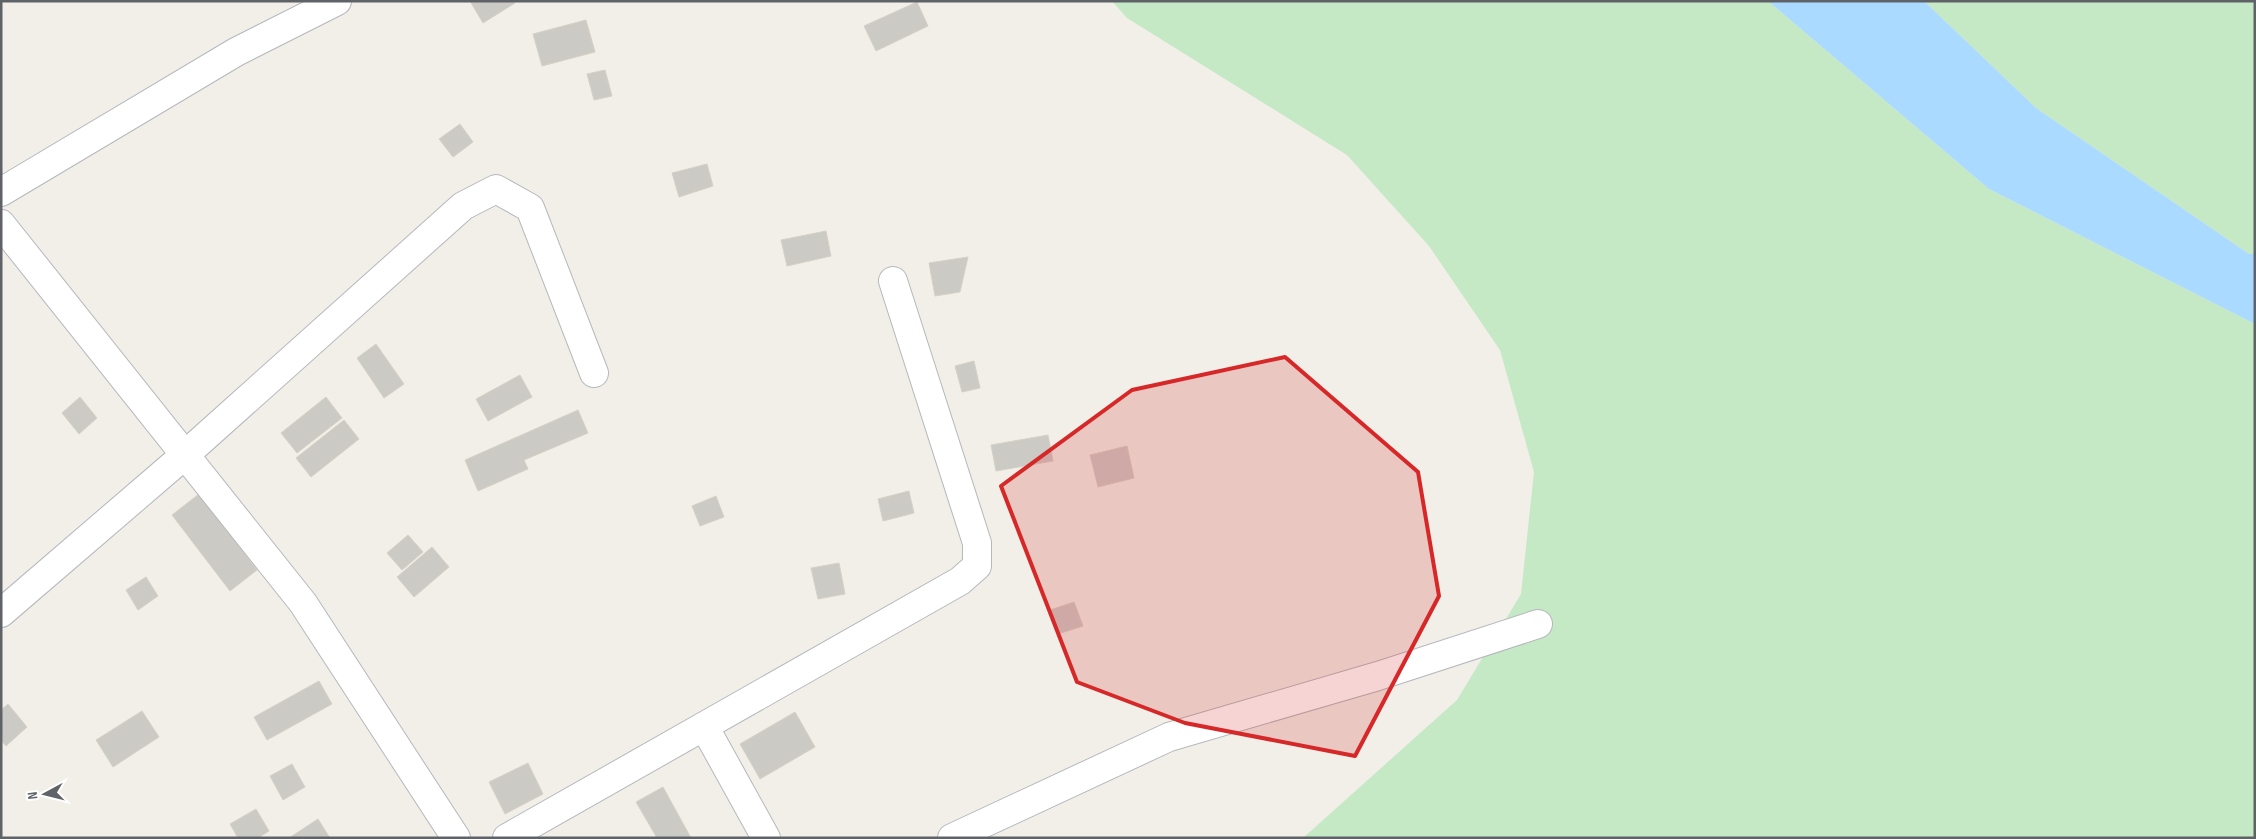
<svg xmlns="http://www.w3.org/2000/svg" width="2256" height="839" viewBox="0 0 2256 839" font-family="'Sofia Sans Condensed',sans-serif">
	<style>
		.green { fill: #c5e8c5 }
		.water { fill: #aadaff }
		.building { fill: #cccac5; stroke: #d6d1c6 }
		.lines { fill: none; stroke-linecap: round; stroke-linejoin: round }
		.minor-casing { stroke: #b5b8bc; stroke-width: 30 }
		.minor { stroke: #fff; stroke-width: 28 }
		.marked { fill: #d62828; fill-opacity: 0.2; stroke: #d62828; stroke-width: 4; stroke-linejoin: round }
	</style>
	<rect width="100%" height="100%" fill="#f1efe8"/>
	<path class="green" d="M1112,1H1768L1989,189L2255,324V838H1303L1457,700L1521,594L1534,472L1500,350L1429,246L1347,155L1127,18Z
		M1924,1H2255V254H2249L2036,108Z"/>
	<path class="water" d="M1768,1H1924L2036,108L2249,254H2255V324L1989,189Z"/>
	<path class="building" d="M470,1H514L515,3L483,23Z
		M917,2L928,26L876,51L864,26Z
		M586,20L595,52L542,66L533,34Z
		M605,70L612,96L594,100L587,74Z
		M460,124L473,142L453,157L439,139Z
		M707,164L713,186L679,197L672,173Z
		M826,231L831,256L787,266L781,240Z
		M968,257L960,292L935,296L929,263Z
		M376,344L404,384L384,398L357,358Z
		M974,361L980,388L962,392L955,366Z
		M520,375L532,397L488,421L476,399Z
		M80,397L97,418L79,434L62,413Z
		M326,397L342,418L297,453L281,433Z
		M578,410L588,433L524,460L528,469L478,491L465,460Z
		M344,420L359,439L311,477L296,458Z
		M1048,435L1053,461L996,471L991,445Z
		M1127,446L1134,478L1098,487L1090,455Z
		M909,491L914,513L883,521L878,499Z
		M199,494L257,570L230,591L172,515Z
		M716,496L724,517L700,526L692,506Z
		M408,535L423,552L402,570L387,553Z
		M432,547L449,567L414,597L397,577Z
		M839,563L845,594L818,599L811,568Z
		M146,577L158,596L138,610L126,590Z
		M1074,602L1083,626L1058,634L1050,610Z
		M319,681L332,704L267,740L254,717Z
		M8,704L27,727L6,746L1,740V710Z
		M142,711L159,737L113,767L96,740Z
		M795,712L815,747L760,779L740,744Z
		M528,763L543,794L505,814L489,782Z
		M292,764L305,787L283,800L270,776Z
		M663,787L691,838H657L636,802Z
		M256,809L269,831L258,838H238L230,824Z
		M318,819L330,838H289Z"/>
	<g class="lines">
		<defs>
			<path id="minor" d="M1,192L236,52L337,1
				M1,224L303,603L456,838
				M1,613L186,454L463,206L496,189L530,208L594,373
				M704,726L766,838
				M507,838L960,581L977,566V543L893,281
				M952,838L1169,737L1378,676L1538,624"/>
		</defs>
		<use href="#minor" class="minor-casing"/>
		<use href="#minor" class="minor"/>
	</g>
	<path class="marked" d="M1285,357L1418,472L1439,596L1355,756L1185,723L1077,682L1001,486L1132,390Z"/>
	<rect width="2256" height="839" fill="none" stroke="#5f6368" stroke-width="5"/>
	<g transform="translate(45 794) rotate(263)" stroke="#ffffff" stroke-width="4" paint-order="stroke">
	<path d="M0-4L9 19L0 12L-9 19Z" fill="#5f6368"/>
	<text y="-8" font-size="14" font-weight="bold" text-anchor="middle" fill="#5f6368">N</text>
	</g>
</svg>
